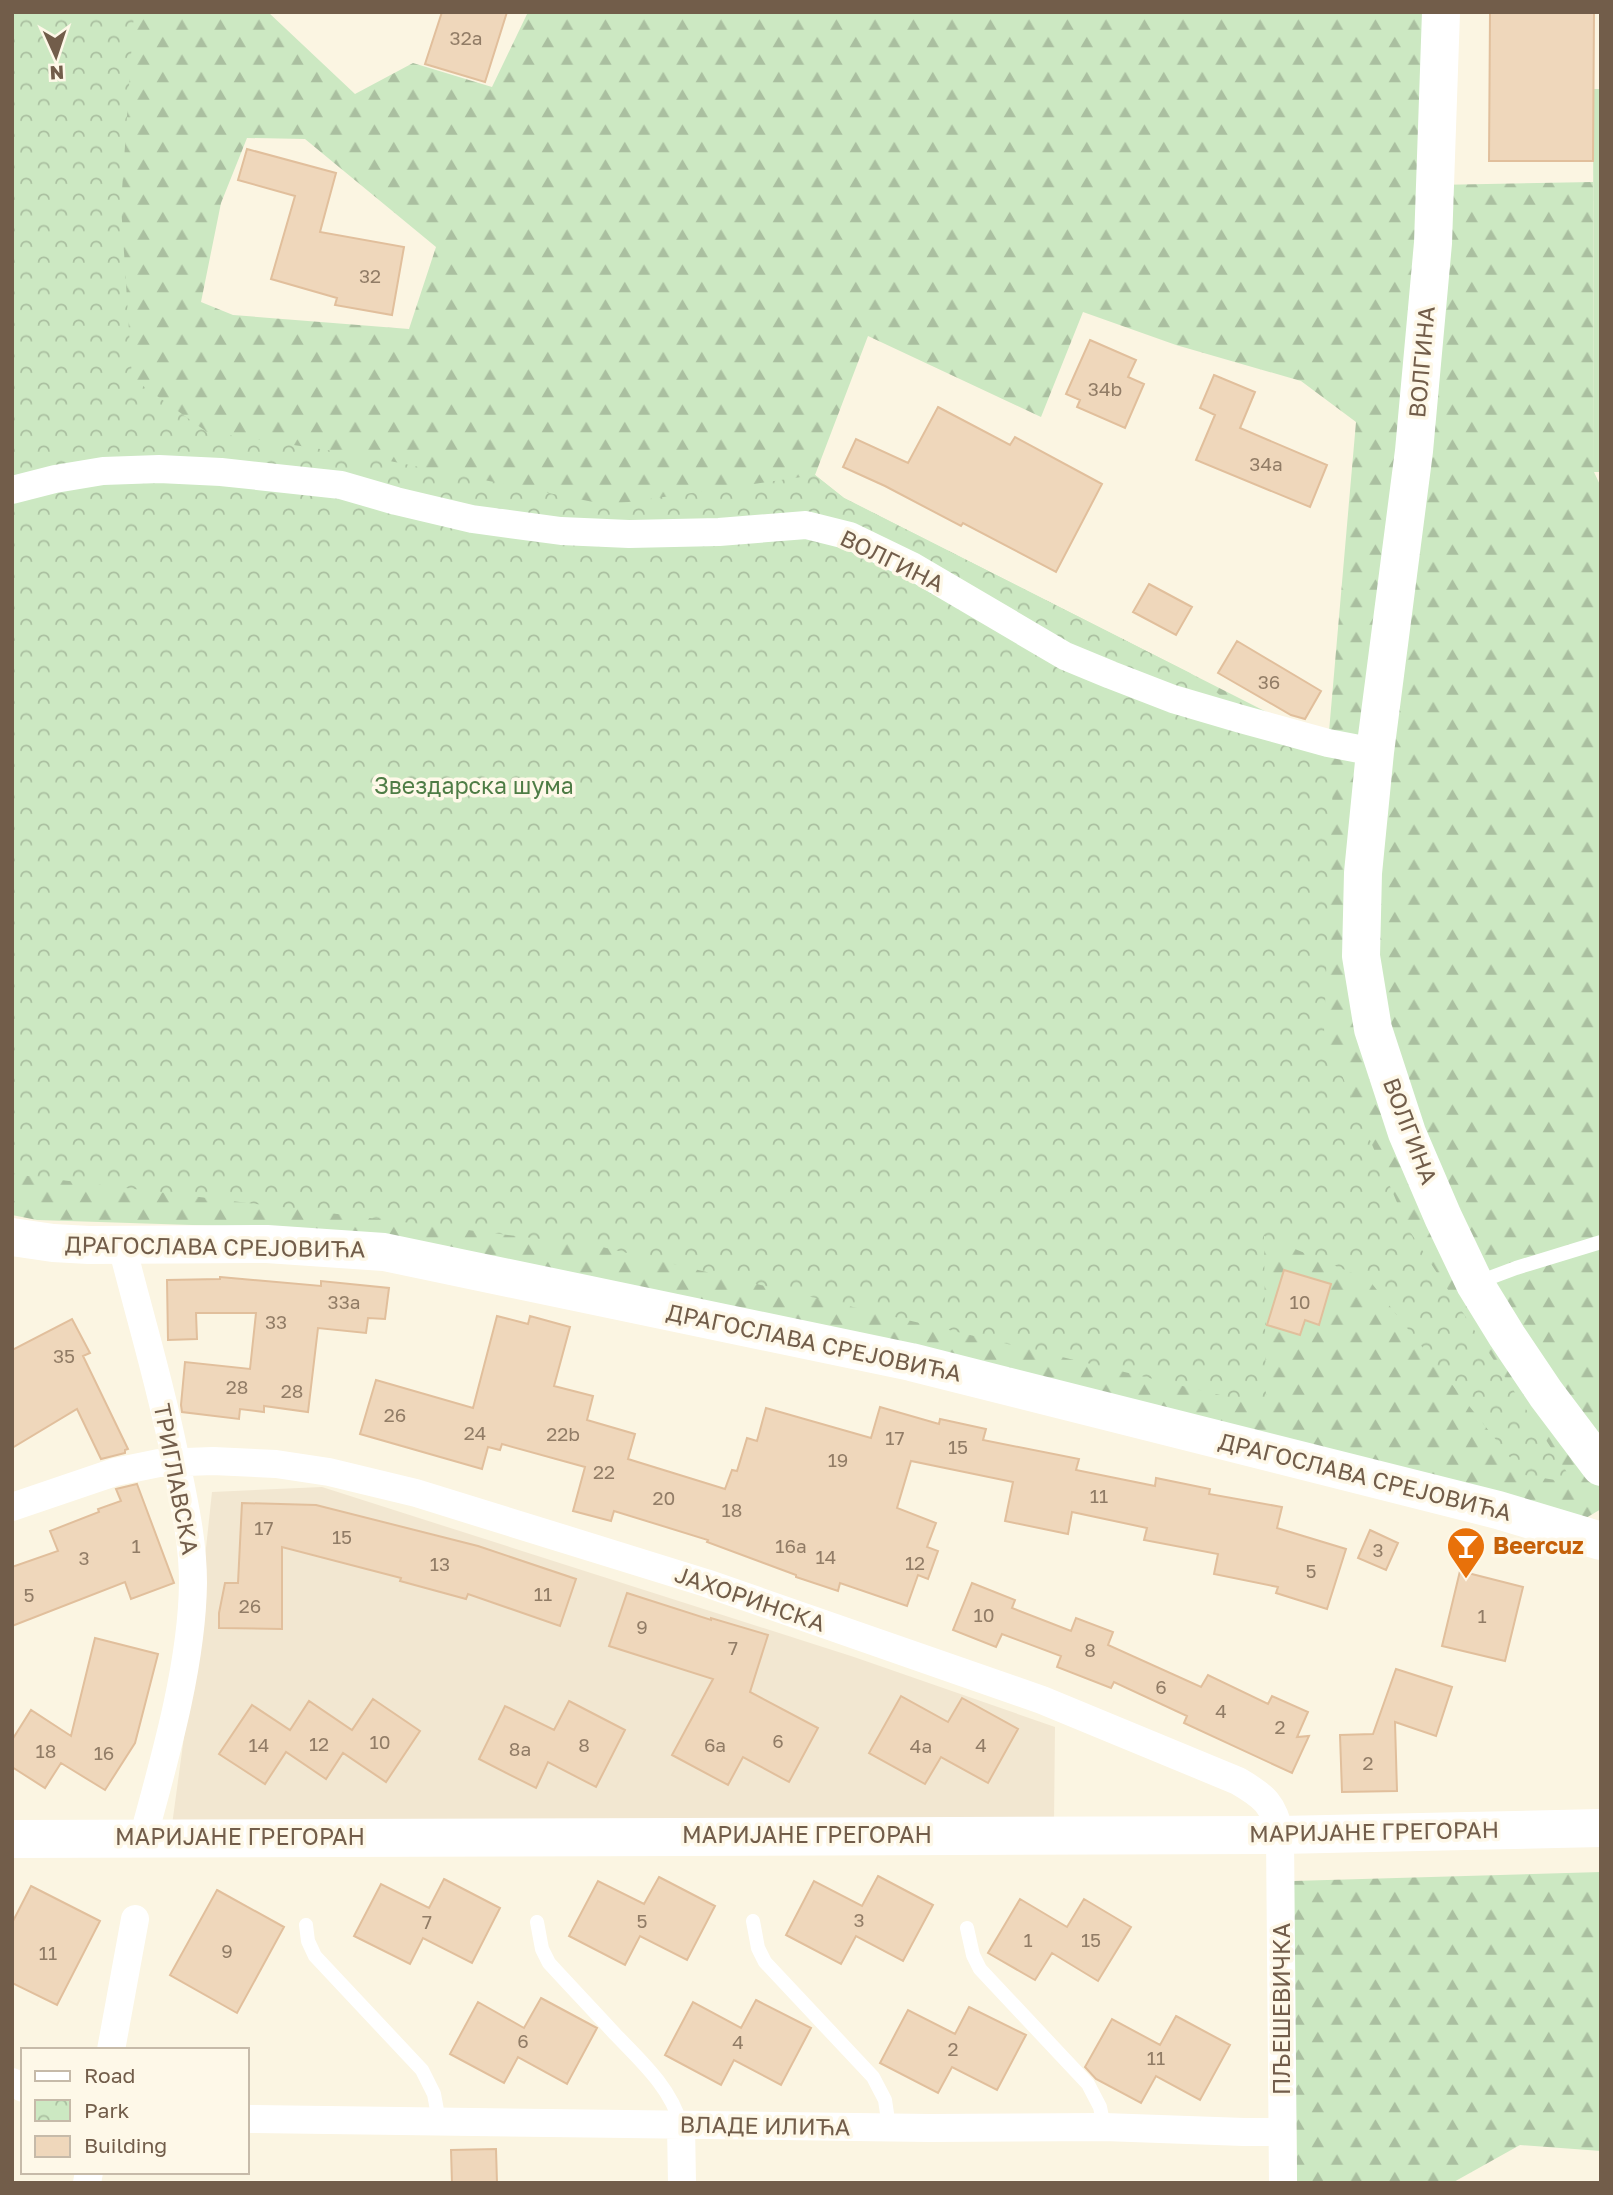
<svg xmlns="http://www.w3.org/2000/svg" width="1613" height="2195" viewBox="0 0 1613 2195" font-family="'Golos Text',sans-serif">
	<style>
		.residential { fill: #f2e7d1 }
		.green { fill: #cce8c2 }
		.forest { fill: url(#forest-firs); fill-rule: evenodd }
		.park { fill: url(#park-crowns) }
		.building { fill: #efd7bb; stroke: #e1bf9c; stroke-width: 2 }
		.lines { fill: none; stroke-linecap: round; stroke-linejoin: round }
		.lane { stroke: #fff; stroke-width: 14 }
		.street { stroke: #fff; stroke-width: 28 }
		.secondary { stroke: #fff; stroke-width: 38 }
		.labels { text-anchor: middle; stroke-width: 7; stroke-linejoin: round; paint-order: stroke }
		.number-label { font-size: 19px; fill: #917c66 }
		.street-label { font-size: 23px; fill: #725d4a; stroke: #fef8e8 }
		.park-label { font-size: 23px; fill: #4e7c45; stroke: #fef8e8 }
		.food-label { font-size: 23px; font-weight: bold; fill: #c56008; stroke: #fef8e8; text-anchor: start }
	</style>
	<defs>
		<pattern id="forest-firs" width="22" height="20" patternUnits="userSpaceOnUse" patternTransform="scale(1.75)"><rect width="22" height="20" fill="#cce8c2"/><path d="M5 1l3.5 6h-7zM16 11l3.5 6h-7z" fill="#aabfa0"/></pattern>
		<pattern id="park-crowns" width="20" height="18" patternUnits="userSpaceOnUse" patternTransform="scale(1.75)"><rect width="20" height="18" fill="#cce8c2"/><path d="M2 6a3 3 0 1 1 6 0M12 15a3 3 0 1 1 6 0" fill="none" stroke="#aabfa0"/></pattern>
	</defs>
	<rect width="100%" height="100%" fill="#fbf5e2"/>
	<path class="residential" d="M322,1487L854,1657L1055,1727L1054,1822L172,1825L192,1678L212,1492Z"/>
	<path class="green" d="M1593,89H1601V472H1594Z"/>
	<path class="forest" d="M12,12H268L355,94L413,63L492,87L528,12H1440L1435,185L1593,182L1594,472L1601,487V1509L1576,1524L223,1226L37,1220L12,1215ZM247,138L305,139L436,247L409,329L233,315L201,302L221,203ZM1083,312L1176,345L1301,381L1356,422L1328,743L844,498L815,475L868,336L1041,417Z
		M1601,1872V2151L1520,2145L1452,2183H1297L1293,1881Z"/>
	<path class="park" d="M12,12H134L121,205L132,378L207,432L360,455L608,505L815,475L844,498L1190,673L1333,778L1324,1034L1409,1230L1574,1483L1524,1475L1369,1280L1264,1236L1266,1406L598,1246L12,1174Z"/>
	<path class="building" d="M442,12H507L485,82L425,64Z
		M1490,12H1594L1593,161H1489Z
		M247,149L336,173L320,232L404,247L392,315L335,305L337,298L271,279L295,196L238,180Z
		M1090,340L1136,360L1128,377L1144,384L1125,428L1077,407L1080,400L1066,394Z
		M1214,375L1255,392L1240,428L1327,465L1310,507L1196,460L1215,415L1200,408Z
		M938,407L1010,445L1015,437L1102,484L1056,572L963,523L961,526L885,486L843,467L856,439L908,463Z
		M1149,584L1192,607L1176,635L1133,612Z
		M1237,641L1321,691L1305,719L1291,715L1218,673Z
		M1284,1270L1331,1284L1319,1325L1305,1320L1300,1335L1267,1325Z
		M220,1277L321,1286V1281L389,1288L385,1319L368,1318L366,1333L318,1328L308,1412L264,1406V1412L240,1409L239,1419L182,1412L181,1405L185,1362L250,1369L256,1313H196L197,1339L168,1340L167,1280L220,1279Z
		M497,1316L528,1324L530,1316L570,1327L554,1386L593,1396L587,1420L635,1434L628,1459L725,1489L732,1470L737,1471L747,1438L757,1441L766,1408L871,1438L880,1407L939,1424L940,1419L986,1429L983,1440L1079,1459L1076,1470L1155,1486L1156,1478L1210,1489L1209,1494L1282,1507L1277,1528L1346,1549L1327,1609L1276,1593L1278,1587L1214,1574L1218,1554L1144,1540L1147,1528L1072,1512L1068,1534L1005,1521L1013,1482L911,1461L897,1508L936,1523L927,1547L938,1551L928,1579L918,1575L907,1606L840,1583L838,1591L796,1577V1575L707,1542L708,1540L614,1511L611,1521L573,1511L585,1467L502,1444L500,1450L488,1447L482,1469L360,1434L376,1380L473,1408Z
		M72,1319L90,1353L83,1356L128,1449L125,1450V1453L101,1459L77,1409L12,1448V1350Z
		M137,1484L174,1583L131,1599L125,1582L12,1626V1567L58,1551L50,1531L99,1512L98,1509L121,1501L116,1489Z
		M242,1503L316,1505L478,1546L576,1579L560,1626L468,1594L466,1599L400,1581L401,1578L282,1547V1629L219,1628V1613L225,1583H238Z
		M1370,1530L1398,1543L1386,1570L1358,1558Z
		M1460,1571L1523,1587L1505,1661L1442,1646Z
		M972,1583L1015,1600L1012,1608L1071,1631L1076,1618L1113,1632L1108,1645L1201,1687L1208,1675L1268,1704L1272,1696L1308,1712L1297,1737L1309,1736L1292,1773L1184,1723L1187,1716L1114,1682L1111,1688L1057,1667L1061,1656L1002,1634L996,1647L953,1630Z
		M627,1593L711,1620V1618L768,1635L750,1692L818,1728L789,1782L743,1757L728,1785L672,1755L713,1679L609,1646Z
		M95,1638L158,1654L135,1743L105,1790L61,1763L45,1788L12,1767V1740L31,1710L71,1736Z
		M1396,1669L1452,1687L1436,1736L1395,1722L1397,1791L1342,1792L1340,1735L1373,1734Z
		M901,1696L948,1722L962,1698L1018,1729L988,1783L941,1757L925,1784L869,1753Z
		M373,1699L420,1731L386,1782L343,1753L326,1779L286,1752L265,1784L219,1754L252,1705L290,1730L309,1701L352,1730Z
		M569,1701L625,1730L596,1787L548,1762L536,1788L479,1759L505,1706L554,1730Z
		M878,1876L933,1905L903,1961L856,1936L841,1964L786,1935L814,1881L862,1906Z
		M659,1877L715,1906L687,1960L640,1936L625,1965L569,1936L598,1881L644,1904Z
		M444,1879L500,1908L472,1963L423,1938L410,1964L354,1936L381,1884L429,1908Z
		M31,1886L100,1921L57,2005L12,1983V1923Z
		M217,1890L284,1927L237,2013L170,1975Z
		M1020,1899L1067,1927L1084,1899L1131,1927L1098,1981L1052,1953L1035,1980L988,1953Z
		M541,1998L597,2028L567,2084L518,2057L504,2083L450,2054L478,2002L524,2028Z
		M756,2000L811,2028L781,2085L734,2060L721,2085L665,2055L693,2002L741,2028Z
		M969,2007L1026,2035L997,2090L952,2067L938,2093L880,2063L908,2010L955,2034Z
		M1176,2016L1230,2045L1200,2100L1156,2076L1141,2103L1096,2079L1085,2067L1112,2019L1160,2045Z
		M496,2149L497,2183H452L451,2150Z"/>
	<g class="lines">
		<path class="lane" d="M1476,1283L1516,1268L1601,1242
			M753,1921L758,1948L765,1962L873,2077L885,2100L889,2127
			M537,1922L542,1949L549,1963C571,1987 593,2010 615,2034C641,2061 671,2088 681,2125
			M306,1925L308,1941L315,1956L422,2070L434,2094L439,2121
			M967,1928L973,1955L980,1969L1088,2084L1100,2107L1104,2127"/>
		<path class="street" d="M12,490L55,479L103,471L159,469L221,472L341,485L396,501L472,519L561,531L629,534L719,532L806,525L850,536L912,566L1065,656L1111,675L1173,699L1241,719L1328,743L1375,752
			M122,1246C140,1318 162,1389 176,1462C184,1502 193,1541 193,1583C192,1665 165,1758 143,1838
			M12,1507L115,1472L159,1463L213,1461L276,1464L329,1472L416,1493L706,1583L1042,1700L1238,1781C1264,1796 1274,1804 1280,1835L1283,2183
			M111,2050L135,1919
			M12,2082L23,2088
			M247,2119L930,2128L1104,2127L1244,2132H1282
			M681,2125L682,2183
			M87,2183L89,2172"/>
		<path class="secondary" d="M1441,12L1433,243L1414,451L1375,752L1363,873L1361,956L1373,1029L1407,1133L1443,1217L1475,1284L1507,1336L1546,1394L1601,1467
			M12,1237L53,1243L89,1245L267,1244L384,1252L911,1362L1498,1510L1601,1541
			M12,1839L1280,1835L1601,1828"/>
	</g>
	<defs>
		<symbol id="bar-pin" viewBox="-11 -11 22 30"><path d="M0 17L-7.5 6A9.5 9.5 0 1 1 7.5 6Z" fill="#e8710a" stroke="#fef8e8"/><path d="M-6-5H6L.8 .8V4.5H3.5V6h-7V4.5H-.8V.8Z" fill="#fff"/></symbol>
	</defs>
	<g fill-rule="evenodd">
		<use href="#bar-pin" x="1444" y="1524" width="44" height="60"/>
	</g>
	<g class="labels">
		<g class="number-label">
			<text x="466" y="45">32a</text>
			<text x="370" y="283">32</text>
			<text x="1105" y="396">34b</text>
			<text x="1266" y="471">34a</text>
			<text x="1269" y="689">36</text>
			<text x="344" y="1309">33a</text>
			<text x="1300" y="1309">10</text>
			<text x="276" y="1329">33</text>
			<text x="64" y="1363">35</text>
			<text x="237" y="1394">28</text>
			<text x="292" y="1398">28</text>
			<text x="395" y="1422">26</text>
			<text x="475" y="1440">24</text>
			<text x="563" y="1441">22b</text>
			<text x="895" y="1445">17</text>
			<text x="958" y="1454">15</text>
			<text x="838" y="1467">19</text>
			<text x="604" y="1479">22</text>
			<text x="1099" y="1503">11</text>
			<text x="664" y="1505">20</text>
			<text x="732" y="1517">18</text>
			<text x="264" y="1535">17</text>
			<text x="342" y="1544">15</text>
			<text x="136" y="1553">1</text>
			<text x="791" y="1553">16a</text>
			<text x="1378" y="1557">3</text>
			<text x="826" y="1564">14</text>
			<text x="84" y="1565">3</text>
			<text x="915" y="1570">12</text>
			<text x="440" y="1571">13</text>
			<text x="1311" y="1578">5</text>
			<text x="543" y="1601">11</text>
			<text x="29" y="1602">5</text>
			<text x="250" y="1613">26</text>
			<text x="984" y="1622">10</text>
			<text x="1482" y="1623">1</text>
			<text x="642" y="1634">9</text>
			<text x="733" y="1655">7</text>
			<text x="1090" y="1657">8</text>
			<text x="1161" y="1694">6</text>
			<text x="1221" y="1718">4</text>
			<text x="1280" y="1734">2</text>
			<text x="778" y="1748">6</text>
			<text x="380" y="1749">10</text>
			<text x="319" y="1751">12</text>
			<text x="259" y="1752">14</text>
			<text x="584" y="1752">8</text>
			<text x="715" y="1752">6a</text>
			<text x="981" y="1752">4</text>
			<text x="921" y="1753">4a</text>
			<text x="520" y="1756">8a</text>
			<text x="46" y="1758">18</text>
			<text x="104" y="1760">16</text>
			<text x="1368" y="1770">2</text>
			<text x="859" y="1927">3</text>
			<text x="642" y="1928">5</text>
			<text x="427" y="1929">7</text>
			<text x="1028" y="1947">1</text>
			<text x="1091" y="1947">15</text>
			<text x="227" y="1958">9</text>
			<text x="48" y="1960">11</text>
			<text x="523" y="2048">6</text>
			<text x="738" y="2049">4</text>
			<text x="953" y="2056">2</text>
			<text x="1156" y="2065">11</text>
		</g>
		<g class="street-label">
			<text transform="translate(1422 362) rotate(-85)" y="8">ВОЛГИНА</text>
			<text transform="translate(892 561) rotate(26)" y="8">ВОЛГИНА</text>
			<text transform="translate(1410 1131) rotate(69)" y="8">ВОЛГИНА</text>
			<text transform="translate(215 1247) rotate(1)" y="8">ДРАГОСЛАВА СРЕЈОВИЋА</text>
			<text transform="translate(814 1343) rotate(12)" y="8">ДРАГОСЛАВА СРЕЈОВИЋА</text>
			<text transform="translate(1365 1477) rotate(14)" y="8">ДРАГОСЛАВА СРЕЈОВИЋА</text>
			<text transform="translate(176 1479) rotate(79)" y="8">ТРИГЛАВСКА</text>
			<text transform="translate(750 1599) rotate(19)" y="8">ЈАХОРИНСКА</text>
			<text transform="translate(1374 1832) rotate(-1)" y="8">МАРИЈАНЕ ГРЕГОРАН</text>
			<text x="807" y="1843">МАРИЈАНЕ ГРЕГОРАН</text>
			<text x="240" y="1845">МАРИЈАНЕ ГРЕГОРАН</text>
			<text transform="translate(1282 2009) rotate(-90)" y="8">ПЉЕШЕВИЧКА</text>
			<text transform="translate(765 2126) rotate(1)" y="8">ВЛАДЕ ИЛИЋА</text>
		</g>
		<g class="park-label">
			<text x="474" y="794">Звездарска шума</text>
		</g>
		<g class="food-label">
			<text x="1493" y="1554">Beercuz</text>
		</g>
	</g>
	<rect width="1613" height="2195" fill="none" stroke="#725d4a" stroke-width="28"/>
	<rect x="21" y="2048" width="228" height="126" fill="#fef8e8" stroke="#c6baa9" stroke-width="2"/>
	<rect x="35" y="2071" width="35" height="10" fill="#ffffff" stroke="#c6baa9" stroke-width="2"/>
	<text x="84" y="2083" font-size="21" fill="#725d4a">Road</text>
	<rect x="35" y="2100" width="35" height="21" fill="url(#park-crowns)" stroke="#c6baa9" stroke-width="2"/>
	<text x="84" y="2118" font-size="21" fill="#725d4a">Park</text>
	<rect x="35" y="2136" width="35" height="21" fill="#efd7bb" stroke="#c6baa9" stroke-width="2"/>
	<text x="84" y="2153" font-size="21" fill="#725d4a">Building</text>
	<g transform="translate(56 56) rotate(177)" stroke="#fef8e8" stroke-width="5" paint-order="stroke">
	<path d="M0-5L12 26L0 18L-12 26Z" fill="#725d4a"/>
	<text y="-10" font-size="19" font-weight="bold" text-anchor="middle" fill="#725d4a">N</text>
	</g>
</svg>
